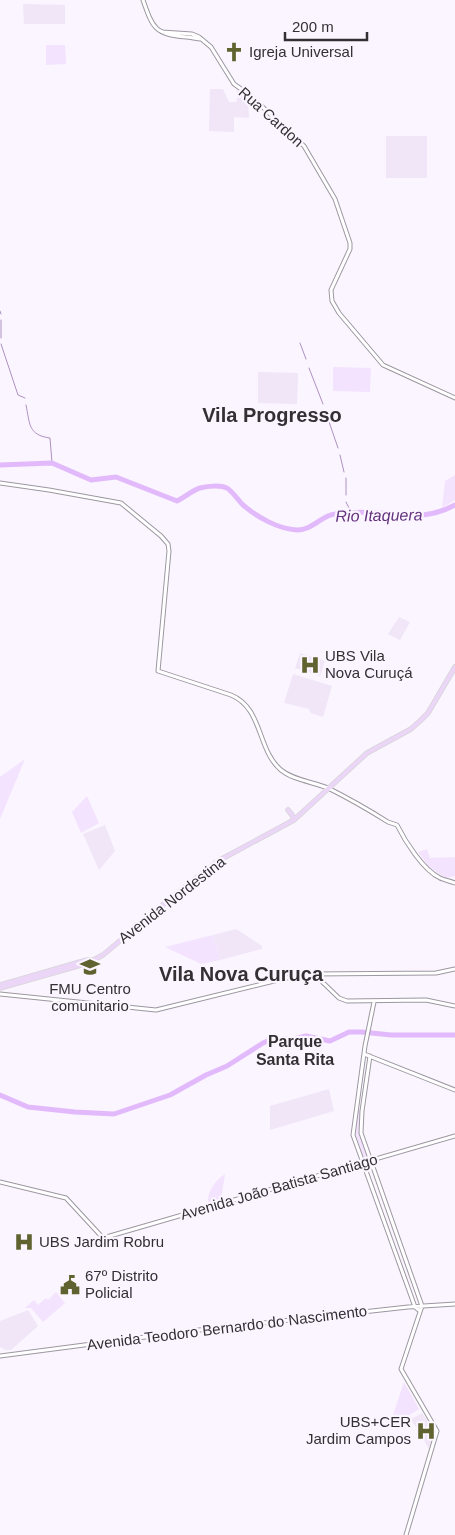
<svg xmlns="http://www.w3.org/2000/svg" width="455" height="1535" viewBox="0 0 455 1535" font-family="Arial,sans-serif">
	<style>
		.built { fill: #f0e6f7 }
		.green { fill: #f3e3fe }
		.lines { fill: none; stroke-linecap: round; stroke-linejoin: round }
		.stream { stroke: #ae91c0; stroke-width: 1 }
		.river { stroke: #e2bafc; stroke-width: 5 }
		.minor-casing { stroke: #9c97a0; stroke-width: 5 }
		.major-casing { stroke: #d6d6d6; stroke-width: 5.5 }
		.minor { stroke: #fff; stroke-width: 3 }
		.major { stroke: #ebd6f8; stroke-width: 4 }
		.labels { text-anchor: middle; stroke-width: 4.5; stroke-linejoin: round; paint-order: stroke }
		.poi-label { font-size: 15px; fill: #333034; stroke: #fbf5ff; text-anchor: start }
		.street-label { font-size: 15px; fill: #333034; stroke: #fbf5ff }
		.water-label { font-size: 16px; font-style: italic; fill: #63327e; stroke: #fbf5ff }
		.neighbourhood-label { font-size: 16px; font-weight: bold; fill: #333034; stroke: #fbf5ff }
		.district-label { font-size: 20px; font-weight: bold; fill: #333034; stroke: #fbf5ff }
	</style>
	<rect width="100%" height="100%" fill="#fbf5ff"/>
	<path class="built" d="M23,4L65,5V24H24Z
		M210,89H223L229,102H236L238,95L236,89L248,98L249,118L234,117V132L209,131Z
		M386,136H427V178H386Z
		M258,372L298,373L297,404L258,403Z
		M399,617L410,622L400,640L388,634Z
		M300,653L325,661L320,676L295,668Z
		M293,674L332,686L323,717L311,713L309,709L284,703Z
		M105,825L115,851L99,870L83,834Z
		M236,929L262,946V949L220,960L213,935Z
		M329,1089L334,1111L270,1130V1106Z
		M28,1310L38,1326L11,1350H6L0,1347V1321Z
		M422,1413L433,1429V1434L429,1449L411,1419Z"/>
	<path class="green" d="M46,45H65L66,64L46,65Z
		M333,367L371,368L370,392L333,391Z
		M455,475V500L442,508L445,481Z
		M25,759L0,819V777Z
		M87,796L99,823L81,833L72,812Z
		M427,849L430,858L455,857V876L446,878L430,868L418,852Z
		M213,935L220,960L201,964L165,947Z
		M362,1110L359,1132L368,1157L364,1158L355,1133L357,1111Z
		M225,1174L221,1200L208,1204C207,1191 215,1181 225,1174Z
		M56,1292L65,1303L43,1322L31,1308H25L34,1300L38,1305L46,1298L48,1300Z
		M404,1382L419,1409L394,1425L390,1424Z"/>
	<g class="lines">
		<path class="stream" d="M0,311L1,314
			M1,338V320
			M300,343L306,359
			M1,344L18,395L25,398
			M309,368L323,404
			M26,405C30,424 28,435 50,438L52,463
			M325,410L338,448
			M340,455L344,472
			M346,478V495
			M346,502L351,512"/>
		<path class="river" d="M0,465L52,463L91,480L116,477L177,501C185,497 193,490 200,488C208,486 220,485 227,488C233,492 238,500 243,505C257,517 278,529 297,530C310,530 317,521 328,516C333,514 341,513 347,513C387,508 416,526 455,505
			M0,1095L28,1107L75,1112L114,1114L170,1095L206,1075L227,1066L263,1043L272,1039H294L306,1036L330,1041L349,1032H362L391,1035H455"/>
		<defs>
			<path id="minor" d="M143,0C153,29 155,34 186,37C191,37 196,39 201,39
				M162,32L192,34L199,37L211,47L234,84L251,96L304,146L335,199L350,243V249L331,290L332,301L339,313L383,365L455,398
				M0,483L49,490L121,503L161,536L168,544L169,551L158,671L231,695C263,708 257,750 281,770C293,780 313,782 328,788C348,798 369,810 388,822L397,825C405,841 423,870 440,878C444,880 450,881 455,883
				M314,974L339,998L347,1001L426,1000L455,1006
				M0,994L156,1010L295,976L312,974L436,973L455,969
				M374,1002L365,1046L353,1135L415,1307L420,1311
				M364,1054L455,1090
				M370,1056L362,1111L361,1133L422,1306L401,1369L437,1431L406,1535
				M0,1182L66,1198L103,1238L455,1136
				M0,1356L199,1330L408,1307L455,1304"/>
			<path id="major" d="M288,810L292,815L294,820
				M0,985L87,960H91
				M0,988L88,963L103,955L171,898L218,861L294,820L367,753L411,729L420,721L428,713L455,667"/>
		</defs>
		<use href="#minor" class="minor-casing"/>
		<use href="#major" class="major-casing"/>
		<use href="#minor" class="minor"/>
		<use href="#major" class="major"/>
	</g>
	<defs>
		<symbol id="church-bare" viewBox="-9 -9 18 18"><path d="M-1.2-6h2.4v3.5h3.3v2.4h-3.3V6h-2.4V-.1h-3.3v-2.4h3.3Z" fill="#60622f" stroke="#fbf5ff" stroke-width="2.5" paint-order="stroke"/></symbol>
		<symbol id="hospital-bare" viewBox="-9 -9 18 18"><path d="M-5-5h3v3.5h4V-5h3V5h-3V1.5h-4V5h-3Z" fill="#60622f" stroke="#fbf5ff" stroke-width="2.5" paint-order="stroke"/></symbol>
		<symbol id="university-bare" viewBox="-9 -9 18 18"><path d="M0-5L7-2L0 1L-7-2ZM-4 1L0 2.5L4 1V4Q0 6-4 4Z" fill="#60622f" stroke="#fbf5ff" stroke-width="2.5" paint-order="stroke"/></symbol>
		<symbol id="civic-bare" viewBox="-9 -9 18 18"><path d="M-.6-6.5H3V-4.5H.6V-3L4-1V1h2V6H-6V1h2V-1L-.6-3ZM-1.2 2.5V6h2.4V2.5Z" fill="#60622f" stroke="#fbf5ff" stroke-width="2.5" paint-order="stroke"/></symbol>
	</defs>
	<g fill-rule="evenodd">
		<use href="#church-bare" x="220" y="38" width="28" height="28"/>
		<use href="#hospital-bare" x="296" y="651" width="28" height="28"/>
		<use href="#university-bare" x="76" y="953" width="28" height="28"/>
		<use href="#hospital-bare" x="10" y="1228" width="28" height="28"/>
		<use href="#civic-bare" x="56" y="1271" width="28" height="28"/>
		<use href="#hospital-bare" x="412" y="1417" width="28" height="28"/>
	</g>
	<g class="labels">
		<g class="poi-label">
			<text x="249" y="57">Igreja Universal</text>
			<text x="325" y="661">UBS Vila<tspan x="325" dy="17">Nova Curuçá</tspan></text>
			<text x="90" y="994" text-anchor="middle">FMU Centro<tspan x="90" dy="17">comunitario</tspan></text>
			<text x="39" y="1247">UBS Jardim Robru</text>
			<text x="85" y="1281">67º Distrito<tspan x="85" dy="17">Policial</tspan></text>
			<text x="411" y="1427" text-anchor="end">UBS+CER<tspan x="411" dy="17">Jardim Campos</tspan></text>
		</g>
		<g class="street-label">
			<text transform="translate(271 117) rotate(42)" y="5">Rua Cardon</text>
			<text transform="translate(172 900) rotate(-38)" y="5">Avenida Nordestina</text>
			<text transform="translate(279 1187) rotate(-16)" y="5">Avenida João Batista Santiago</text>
			<text transform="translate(227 1328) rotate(-7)" y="5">Avenida Teodoro Bernardo do Nascimento</text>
		</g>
		<g class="water-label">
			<text transform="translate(379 515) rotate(-1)" y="6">Rio Itaquera</text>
		</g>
		<g class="neighbourhood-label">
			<text x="295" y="1047">Parque<tspan x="295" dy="18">Santa Rita</tspan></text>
		</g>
		<g class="district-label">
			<text x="272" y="422">Vila Progresso</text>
			<text x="241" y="981">Vila Nova Curuça</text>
		</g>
	</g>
	<path d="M285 32v8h82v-8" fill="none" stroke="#333034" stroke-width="2.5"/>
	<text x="292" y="32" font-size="15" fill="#333034" stroke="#fbf5ff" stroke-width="4" paint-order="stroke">200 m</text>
</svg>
